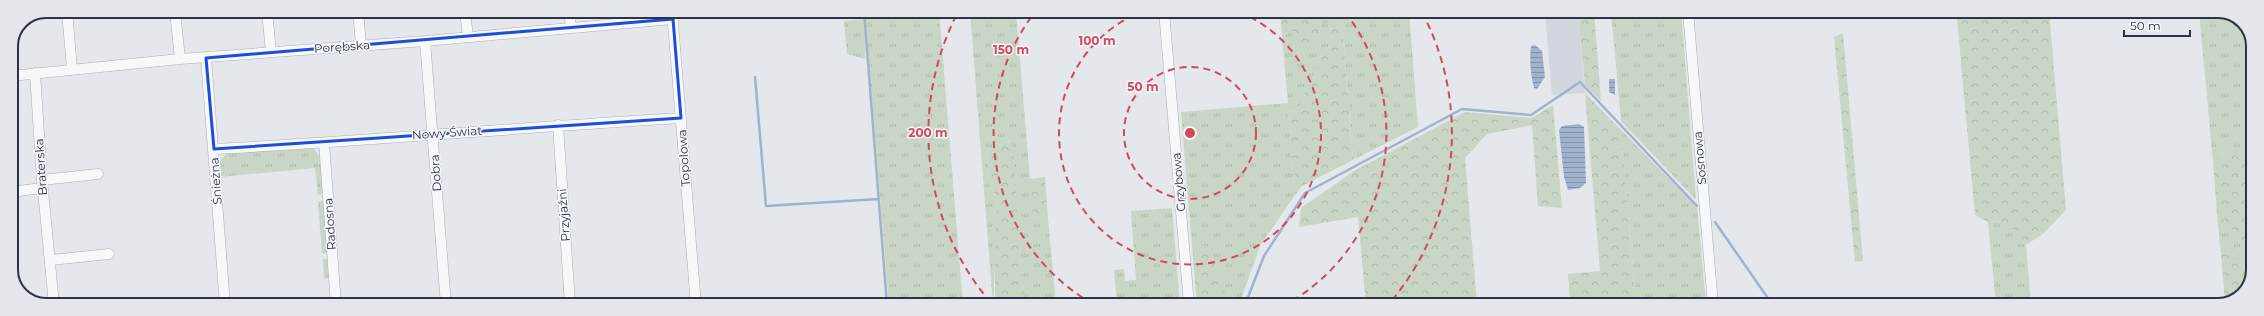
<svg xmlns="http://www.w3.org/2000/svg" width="2264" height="316" viewBox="0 0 2264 316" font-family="Montserrat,sans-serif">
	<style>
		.built { fill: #d2d6de }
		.grass { fill: url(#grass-tufts) }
		.forest { fill: url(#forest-crowns) }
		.water { fill: url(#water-rules) }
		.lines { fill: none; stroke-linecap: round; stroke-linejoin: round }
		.stream { stroke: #9fb4cc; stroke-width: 2.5 }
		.street-casing { stroke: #a9aeb7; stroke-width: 11 }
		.street { stroke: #f7f8fa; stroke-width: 10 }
		.marked { fill: none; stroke: #1d4ed8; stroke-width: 3; stroke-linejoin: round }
		.ring { fill: none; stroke: #d1495b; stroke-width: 2; stroke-dasharray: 7 5 }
		.labels { text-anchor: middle; stroke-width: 3; stroke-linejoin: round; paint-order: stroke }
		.street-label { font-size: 12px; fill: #2b3445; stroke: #f4f6f9 }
		.rim { fill: none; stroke: #2b3445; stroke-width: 2 }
		.centre { fill: #d1495b; stroke: #f4f6f9; stroke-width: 2 }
		.ring-label { font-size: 12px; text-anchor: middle; font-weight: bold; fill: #d1495b; stroke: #f4f6f9; stroke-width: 3; stroke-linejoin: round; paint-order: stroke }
	</style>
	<defs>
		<pattern id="grass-tufts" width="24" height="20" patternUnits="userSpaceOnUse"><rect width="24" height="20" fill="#c9d6c5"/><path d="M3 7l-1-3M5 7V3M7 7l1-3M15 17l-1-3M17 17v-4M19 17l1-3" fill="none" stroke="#adb8ab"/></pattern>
		<pattern id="forest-crowns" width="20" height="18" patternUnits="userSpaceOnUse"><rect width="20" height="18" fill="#c9d6c5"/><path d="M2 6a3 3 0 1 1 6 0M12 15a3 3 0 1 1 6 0" fill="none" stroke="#adb8ab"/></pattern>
		<pattern id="water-rules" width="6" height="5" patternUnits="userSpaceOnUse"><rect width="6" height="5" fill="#9fb4cc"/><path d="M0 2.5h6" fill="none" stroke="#8293a7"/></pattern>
	</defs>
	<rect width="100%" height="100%" fill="#e4e7ec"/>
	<path class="built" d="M1545,11H1578L1585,93L1552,95Z"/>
	<path class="grass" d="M865,11H939L963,305H889L866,25L865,59L847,54L844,21L866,19Z
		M970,11H1016L1033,217L1048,219L1056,305H1025L1011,140L986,152L990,187L998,199L993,305Z
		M1341,11H1409L1418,127L1353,160Z
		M1611,11H1681L1696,200L1621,121Z
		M2199,11H2222L2243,21L2253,42V207L2248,203L2224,151L2213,162Z
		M1321,22H1327L1332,35L1327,51L1319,58L1317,71L1305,84L1304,101L1295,111L1288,112L1295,195L1260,246L1239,305H1232L1225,299V277L1213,269L1201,245L1193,257L1181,112L1288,103L1282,37L1293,30Z
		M1621,130L1697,207L1706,305H1636Z
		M311,148C325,154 322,181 323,194L318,195L315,168L220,177L219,162L227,153Z
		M323,201L327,253H322L318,202Z
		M1172,208L1180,305H1117L1114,270L1124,269L1125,281L1136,280L1131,211Z
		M2217,215L2224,231L2232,229L2246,246L2245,258L2235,263L2224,244L2221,255Z
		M1999,221L2014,229L2018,241L2026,245L2031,305H1996L1988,222Z
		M323,259H328L329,278L324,279Z"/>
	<path class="forest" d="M1280,11H1341L1353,160L1302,186L1295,195L1288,112L1295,111L1304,101L1305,84L1317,71L1319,58L1327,51L1332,35L1327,22H1321L1323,35L1302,52L1294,41L1293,31L1282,37Z
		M1578,11H1594L1601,101L1585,85Z
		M1982,11H2049L2066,210L2043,234L2026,245L2018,241L2013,229L1999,221L1988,222L1975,215L1957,19L1982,14Z
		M1843,33L1863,261L1855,262L1834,37Z
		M1585,93L1621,130L1636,305H1570L1568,274L1600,271Z
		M1553,105L1562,208L1538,206L1532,125L1487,134L1465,158L1477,305H1389V303L1366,305L1358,217L1299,227L1301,208L1354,171L1465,112L1532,118Z
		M1012,140L1025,305H995V245L998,199L990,187L986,152Z
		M2224,151L2242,159L2252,177L2245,194L2248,203L2253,207V274L2241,296L2225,302L2221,255L2224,244L2233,248L2235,263L2245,258L2246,246L2232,229L2224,231L2217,215L2213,162Z
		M1045,177L1048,219L1033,218L1029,179Z
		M1201,245L1211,247L1215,260L1214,269L1225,277V298L1232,305H1197L1193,257Z"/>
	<path class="water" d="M1535,45L1542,51L1545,77L1537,89L1534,88C1531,75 1529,60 1531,46Z
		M1609,79H1615V95L1609,92Z
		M1579,124L1584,127L1586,183L1580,188L1568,190L1564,177L1559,130L1562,126Z"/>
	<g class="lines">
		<path class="stream" d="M864,11L887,305
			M755,77L766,206L879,199
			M1715,222L1772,304L1782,305
			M1245,305L1264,256L1305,193L1462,109L1531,115L1580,82L1697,206"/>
		<defs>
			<path id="street" d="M67,11L72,69
				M175,11L180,59
				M267,11L271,52
				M358,11L361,45
				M465,11L468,37
				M569,11L571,27
				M672,11L696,305
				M1164,11L1189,305
				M1688,11L1713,305
				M425,41L446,305
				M206,58L225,305
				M35,73L42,180L54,305
				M11,76L180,59L425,41L673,19
				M558,125L570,305
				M324,143L336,305
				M214,149C370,141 525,127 681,118
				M42,180L98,174
				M11,192L42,188
				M51,260L109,254"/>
		</defs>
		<use href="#street" class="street-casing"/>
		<use href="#street" class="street"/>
	</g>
	<path class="marked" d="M673,19L681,118L214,149L206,58Z"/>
	<g class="ring">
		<circle cx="1190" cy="133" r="66"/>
		<path d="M1239 12A131 131 0 1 1 1141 12"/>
		<path d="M1093 304A197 197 0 0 1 1035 12M1345 12A197 197 0 0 1 1287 304"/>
		<path d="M991 303A262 262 0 0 1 958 12M1422 12A262 262 0 0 1 1388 305"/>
	</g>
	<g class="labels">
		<g class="street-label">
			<text transform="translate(342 47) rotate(-4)" y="4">Porębska</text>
			<text transform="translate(447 133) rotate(-4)" y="4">Nowy Świat</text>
			<text transform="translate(684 158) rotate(-94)" y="4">Topolowa</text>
			<text transform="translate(1700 158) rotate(-95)" y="4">Sosnowa</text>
			<text transform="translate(41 167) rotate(-94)" y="4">Braterska</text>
			<text transform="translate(436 173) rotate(-94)" y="4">Dobra</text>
			<text transform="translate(216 181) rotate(-94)" y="4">Śnieżna</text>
			<text transform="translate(1179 182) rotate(-95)" y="4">Grzybowa</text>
			<text transform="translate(564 215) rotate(-94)" y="4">Przyjaźni</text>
			<text transform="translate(330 224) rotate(-94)" y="4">Radosna</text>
		</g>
	</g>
	<path d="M0 0H2264V316H0ZM46 18H2218A28 28 0 0 1 2246 46V270A28 28 0 0 1 2218 298H46A28 28 0 0 1 18 270V46A28 28 0 0 1 46 18Z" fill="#e4e6eb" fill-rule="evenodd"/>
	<path class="rim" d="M46 18H2218A28 28 0 0 1 2246 46V270A28 28 0 0 1 2218 298H46A28 28 0 0 1 18 270V46A28 28 0 0 1 46 18Z"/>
	<circle cx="1190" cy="133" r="6" class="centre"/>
	<g class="ring-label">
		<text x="1097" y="45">100 m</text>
		<text x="1011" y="54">150 m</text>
		<text x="1143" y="91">50 m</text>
		<text x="928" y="137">200 m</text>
	</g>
	<path d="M2124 30v6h66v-6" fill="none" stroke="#2b3445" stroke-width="2"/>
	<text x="2130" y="30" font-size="12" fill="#2b3445" stroke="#f4f6f9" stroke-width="3" paint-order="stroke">50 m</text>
</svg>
